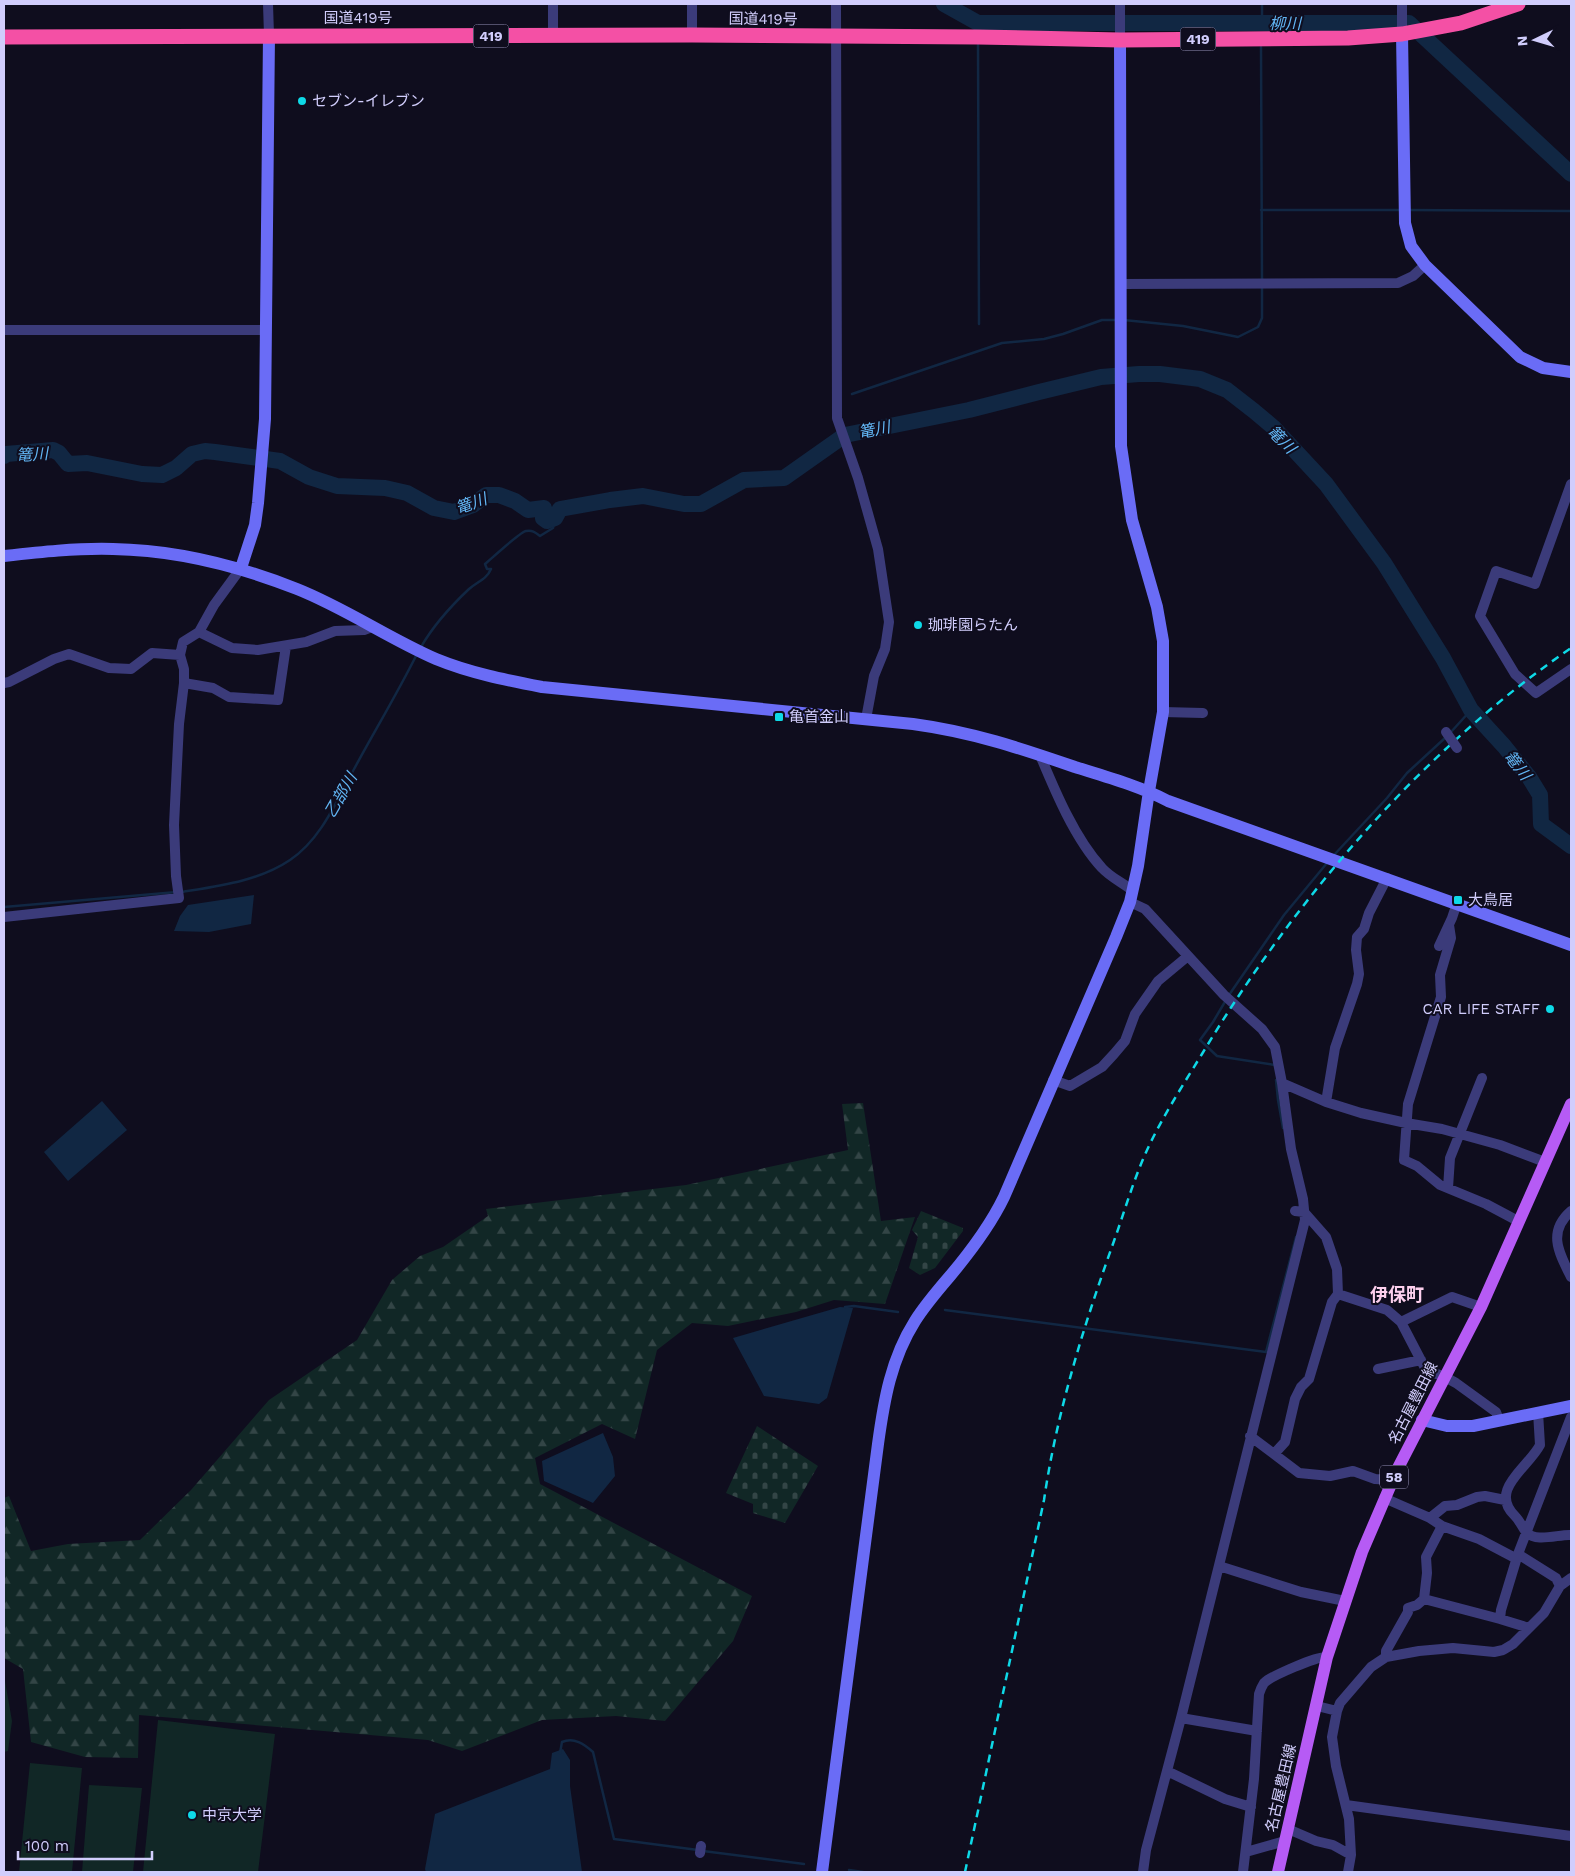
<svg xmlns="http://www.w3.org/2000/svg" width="1575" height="1876" viewBox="0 0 1575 1876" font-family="'Work Sans','Noto Sans JP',sans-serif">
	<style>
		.grass { fill: #112726 }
		.forest { fill: url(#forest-firs) }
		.cemetery { fill: url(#cemetery-stones) }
		.water { fill: #112743 }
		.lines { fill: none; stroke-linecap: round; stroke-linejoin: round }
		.stream { stroke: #112743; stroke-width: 2.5 }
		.river { stroke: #112743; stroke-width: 16 }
		.street { stroke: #3b3b7a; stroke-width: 10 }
		.secondary { stroke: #6a6cf6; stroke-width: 12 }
		.primary { stroke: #b65bf5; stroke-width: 12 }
		.highway { stroke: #f450a5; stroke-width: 15 }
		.rail { stroke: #0ed9e7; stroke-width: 2.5; stroke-dasharray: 8 6; stroke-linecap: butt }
		.street-bridge { stroke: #3b3b7a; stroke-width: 10 }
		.poi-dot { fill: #0ed9e7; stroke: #0f0d1e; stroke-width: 2 }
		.labels { text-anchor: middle; stroke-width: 4; stroke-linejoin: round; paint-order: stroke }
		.shield { fill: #0f0d1e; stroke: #9793b9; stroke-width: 1 }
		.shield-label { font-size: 14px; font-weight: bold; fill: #d1cdfc }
		.street-label { font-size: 15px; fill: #d1cdfc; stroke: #0f0d1e }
		.poi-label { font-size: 15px; fill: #d1cdfc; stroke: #0f0d1e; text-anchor: start }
		.water-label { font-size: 16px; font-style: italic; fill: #62b6f5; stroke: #0f0d1e }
		.quarter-label { font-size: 18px; font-weight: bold; fill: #fccfed; stroke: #0f0d1e }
	</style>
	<defs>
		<pattern id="forest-firs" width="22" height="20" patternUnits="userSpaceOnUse" patternTransform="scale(1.25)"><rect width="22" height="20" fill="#112726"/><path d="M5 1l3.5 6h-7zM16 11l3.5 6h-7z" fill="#334546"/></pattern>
		<pattern id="cemetery-stones" width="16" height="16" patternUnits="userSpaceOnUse" patternTransform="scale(1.25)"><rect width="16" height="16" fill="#112726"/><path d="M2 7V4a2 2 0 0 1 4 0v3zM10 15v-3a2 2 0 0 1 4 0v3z" fill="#334546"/></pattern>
	</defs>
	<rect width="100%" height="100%" fill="#0f0d1e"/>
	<path class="grass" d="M4,1675L12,1721L8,1751L4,1752Z
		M158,1720L275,1734L258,1872H143Z
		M30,1763L82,1768L72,1872H19Z
		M89,1785L142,1788L133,1872H82Z"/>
	<path class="forest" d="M863,1103L881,1221L915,1217L885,1304L834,1300L796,1312L728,1326L692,1323L657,1350L635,1439L602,1424L535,1458L540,1484L752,1596L733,1641L665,1721L616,1716L542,1720L462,1751L428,1740L139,1715L138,1758L85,1757L31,1742L23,1669L4,1658V1498L9,1496L31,1551L68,1544L140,1540L191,1490L269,1400L357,1340L392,1280L420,1256L443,1247L488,1216L486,1209L686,1185L848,1150L842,1104Z"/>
	<path class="cemetery" d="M921,1211L963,1228V1231L935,1268L920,1275L909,1268L918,1237L912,1230Z
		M757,1426L818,1466L785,1523L753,1513V1504L726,1493Z"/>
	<path class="water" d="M254,895L251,924L209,932L174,931L180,916L188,905Z
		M102,1101L127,1130L68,1181L44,1152Z
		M840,1307L853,1308L827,1398L819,1404L764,1396L733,1338Z
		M603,1433L613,1457L615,1476L593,1503L544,1481L542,1461Z
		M563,1749L570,1760V1786L582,1872H426L425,1869L435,1814L550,1769L552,1753Z"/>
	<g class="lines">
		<path class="stream" d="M1262,18V4
			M978,45L979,324
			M1261,47L1262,281
			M1261,210H1400
			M1408,210L1571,211
			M1124,320L1183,326L1238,337L1258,327L1262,318V287
			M852,394L1002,343L1044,339L1063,334L1102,320H1116
			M421,647C433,626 451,606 469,589C477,582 487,579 491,569H487L485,564C491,559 520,532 526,531C532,530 535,532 540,536L553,528L555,518
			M1451,732L1471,710
			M1334,855L1387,798L1407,773L1445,738
			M182,892C219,886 259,881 290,860C321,839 336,802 353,771C374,732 397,694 417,654
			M4,907L177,892
			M1229,995L1284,915L1327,863
			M1226,1000L1213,1022L1200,1040L1217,1056L1275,1065V1067
			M1276,1080L1278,1100L1283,1128
			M845,1307L854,1306L898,1312
			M945,1310L1266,1352L1296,1237
			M560,1753L562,1742C574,1737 584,1744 593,1752L614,1839L698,1850
			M703,1851L804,1864
			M849,1870L863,1872"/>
		<path class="river" d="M944,4L978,23H1409L1571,174
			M4,456L6,454L53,450L59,453L68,464L87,463L142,474L162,475L176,468L192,454L205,451L215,452L280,461L309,477L337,486L385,488L407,493L434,508L454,512L473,505L486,495H499L515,501L528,510L544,508L543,518L547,521L555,518L560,509L610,500L643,496L684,504H701L744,480L784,478L845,435L969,410L1039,392L1101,377L1139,374H1160L1200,379L1227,390L1254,411L1273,427L1326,484L1384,563L1443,658L1471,710L1504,746L1529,777L1540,795L1541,824L1571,846"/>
		<path class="street" d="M268,4L269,35
			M553,4V36
			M692,4V35
			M836,4L837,418L858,478L878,549L889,622L885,649L874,676L866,719
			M1120,4V40
			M1402,34V4
			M1120,284L1398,283L1413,276L1425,265
			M4,330H266
			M1571,484L1535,584L1496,571L1480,616L1515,674L1536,693L1571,669
			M199,632L232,648L258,650L306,642L335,631L364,630L372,627
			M4,683L9,682L54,659L69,654L109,668L131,669L152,653L180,655
			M184,683L213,688L229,697L278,700L286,646
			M1163,712L1203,713
			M1040,755C1055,791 1075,839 1102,868C1110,877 1123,883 1133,891
			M1130,902L1145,909L1224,995L1262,1029L1275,1047L1282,1083L1291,1149L1303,1199L1305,1220L1181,1718L1146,1850L1143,1872
			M4,917L179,898L176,876L174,825L179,724L184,683V669L180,655L183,642L199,632L214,605L241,568
			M1449,925L1451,938L1440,975L1441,997L1408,1104L1404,1160L1417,1166L1440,1185L1486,1204L1518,1221
			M1439,946L1452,918L1457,903
			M1053,1080L1070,1086L1102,1067L1114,1054L1125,1041L1135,1014L1158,981L1188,956
			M1282,1083L1326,1102L1361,1113L1406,1123L1442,1129L1500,1145L1545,1162
			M1326,1102L1335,1048L1357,984L1359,974L1356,950L1357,937L1364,929L1369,913L1387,878
			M1448,1188L1450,1158L1482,1078
			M1571,1211C1547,1232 1559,1253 1571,1277
			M1338,1294L1387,1310L1401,1322
			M1481,1307L1452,1297L1401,1322L1426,1370L1445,1377L1456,1383L1496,1412L1499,1420
			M1378,1369L1421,1360
			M1538,1412L1540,1445C1528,1468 1488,1490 1515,1516C1520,1521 1522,1527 1526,1532C1536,1543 1559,1534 1571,1535
			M1250,1436L1274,1454L1285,1442L1295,1399L1301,1387L1309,1379L1332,1302L1338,1294L1337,1269L1326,1237L1304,1212L1295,1211
			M1274,1454L1299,1473L1330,1476L1353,1471L1375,1479L1393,1480
			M1384,1498L1430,1518L1442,1526L1479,1539L1517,1559
			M1430,1518L1445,1506L1457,1505L1477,1497L1485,1496L1505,1500
			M1518,1554L1556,1578L1560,1586
			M1219,1566L1301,1592L1345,1601
			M1424,1599L1427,1573L1426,1557L1442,1526
			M1529,1628L1500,1619L1501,1610L1518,1554L1571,1417
			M1386,1657V1651L1408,1612V1608L1417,1605L1424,1599L1500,1619
			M1317,1706L1337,1711
			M1181,1718L1257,1731
			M1167,1771L1225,1799L1251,1807
			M1346,1805L1571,1836
			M1288,1829L1316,1841L1333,1845L1351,1855
			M1246,1852L1285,1841
			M700,1853L701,1846
			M1243,1872L1254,1779L1259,1694C1260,1691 1262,1686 1264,1683C1271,1676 1317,1656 1327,1657
			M1348,1872L1351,1855L1349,1819L1336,1766L1332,1737L1337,1711L1340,1703L1371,1667L1386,1657L1419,1651L1453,1648L1494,1652L1503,1650L1513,1644L1544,1613L1560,1586L1571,1578"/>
		<path class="secondary" d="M1402,34L1405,223L1411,246L1425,265L1520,357L1543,368L1571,372
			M4,556C40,552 76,548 113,549C176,550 239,566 297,589C345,608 388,638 436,659C470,673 506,680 542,687L913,724C972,732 1020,748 1075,767C1107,777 1139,786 1168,801L1571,945
			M241,568L255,525L258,503L265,419L269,35
			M1422,1420L1447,1426H1473L1571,1406
			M822,1872L878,1444C884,1400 891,1359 915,1321C925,1305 938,1290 950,1276C971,1251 990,1226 1004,1197L1116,937L1130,902L1138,866L1149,791L1163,712V641L1157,607L1132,520L1121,446L1120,40"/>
		<path class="primary" d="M1278,1872L1327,1657L1362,1552L1398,1468L1481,1307L1571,1104"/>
		<path class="highway" d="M4,37L692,35L978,37L1120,40L1348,38L1402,34L1461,23L1518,4"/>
		<path class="rail" d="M965,1872L1044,1500C1057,1411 1084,1325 1114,1241C1125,1210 1134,1178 1148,1148C1163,1116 1183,1085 1202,1054C1295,899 1421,751 1571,648"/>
		<path class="street-bridge" d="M1446,732L1457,748"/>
	</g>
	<g class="poi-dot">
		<circle cx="302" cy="101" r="5"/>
		<circle cx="918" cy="625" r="5"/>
		<rect x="774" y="712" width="10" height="10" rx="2.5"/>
		<rect x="1453" y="895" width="10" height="10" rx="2.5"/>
		<circle cx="1550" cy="1009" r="5"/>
		<circle cx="192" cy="1815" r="5"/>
	</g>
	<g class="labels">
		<g class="shield">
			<rect x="473.5" y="24.5" width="35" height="23" rx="4"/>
			<rect x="1180.5" y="27.5" width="35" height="23" rx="4"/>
			<rect x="1380" y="1465.5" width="28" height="23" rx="4"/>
		</g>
		<g class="shield-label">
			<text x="491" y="41">419</text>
			<text x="1198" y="44">419</text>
			<text x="1394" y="1482">58</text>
		</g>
		<g class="street-label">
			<text x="358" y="23">国道419号</text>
			<text transform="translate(763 19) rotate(1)" y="5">国道419号</text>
			<text transform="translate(1413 1403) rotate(-63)" y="5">名古屋豊田線</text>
			<text transform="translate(1281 1788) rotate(-77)" y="5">名古屋豊田線</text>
		</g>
		<g class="poi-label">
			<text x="312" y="106">セブン-イレブン</text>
			<text x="928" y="630">珈琲園らたん</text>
			<text x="789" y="722">亀首金山</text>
			<text x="1468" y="905">大鳥居</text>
			<text x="1540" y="1014" text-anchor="end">CAR LIFE STAFF</text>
			<text x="202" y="1820">中京大学</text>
		</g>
		<g class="water-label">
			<text x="1285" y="29">柳川</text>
			<text transform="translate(874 429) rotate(-11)" y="6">篭川</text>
			<text transform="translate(1282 439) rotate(45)" y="6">篭川</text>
			<text transform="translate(32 454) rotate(-4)" y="6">篭川</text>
			<text transform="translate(471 503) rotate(-20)" y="6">篭川</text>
			<text transform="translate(1518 765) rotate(53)" y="6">篭川</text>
			<text transform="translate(340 795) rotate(-60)" y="6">乙部川</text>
		</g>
		<g class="quarter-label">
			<text x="1397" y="1301">伊保町</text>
		</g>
	</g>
	<rect width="1575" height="1876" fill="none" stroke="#d1cdfc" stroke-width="10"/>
	<g transform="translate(1535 40) rotate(265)" stroke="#0f0d1e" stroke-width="4" paint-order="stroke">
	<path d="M0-4L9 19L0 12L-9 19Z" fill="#d1cdfc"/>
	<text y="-8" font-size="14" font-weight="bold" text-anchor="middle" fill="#d1cdfc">N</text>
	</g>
	<path d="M18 1851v8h134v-8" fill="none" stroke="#d1cdfc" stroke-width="2.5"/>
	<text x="25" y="1851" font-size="15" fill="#d1cdfc" stroke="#0f0d1e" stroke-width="4" paint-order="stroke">100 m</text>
</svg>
